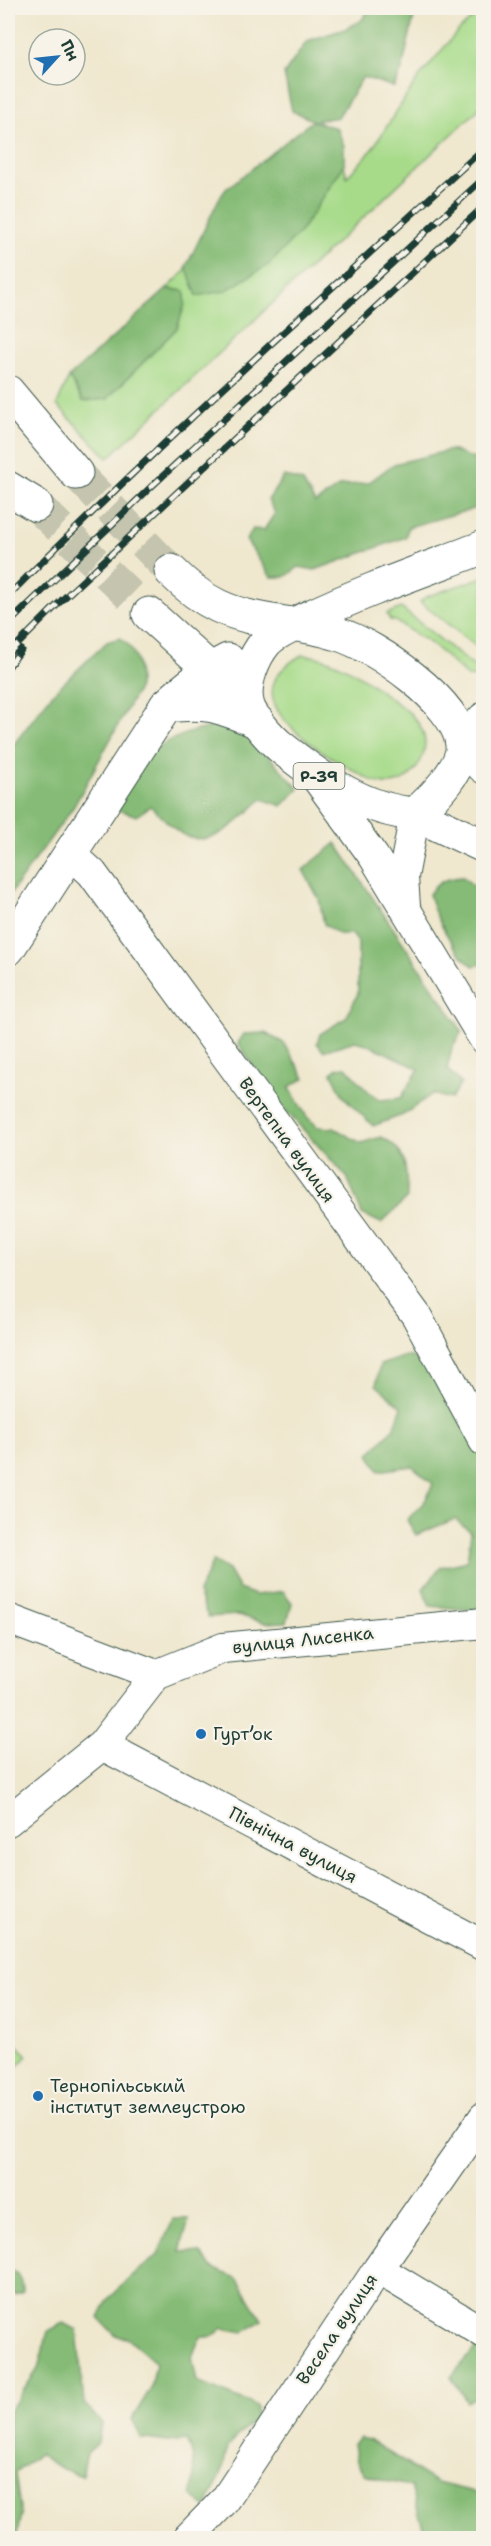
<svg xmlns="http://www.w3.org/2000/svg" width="491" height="2546" viewBox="0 0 491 2546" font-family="'Shantell Sans',sans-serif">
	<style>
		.green { fill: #a7db8a; stroke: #638c5f; stroke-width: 1.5 }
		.forest { fill: #85bb76; stroke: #527c55; stroke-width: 1.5 }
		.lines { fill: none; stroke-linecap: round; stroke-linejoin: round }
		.primary-tunnel { stroke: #c5c5af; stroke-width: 33; stroke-dasharray: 33 16; stroke-linecap: butt }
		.minor-casing { stroke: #3e564b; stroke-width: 32 }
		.secondary-casing { stroke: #3e564b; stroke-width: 35 }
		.primary-casing { stroke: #3e564b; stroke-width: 35 }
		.minor { stroke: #fff; stroke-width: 30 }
		.secondary { stroke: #fff; stroke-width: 33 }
		.primary { stroke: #fff; stroke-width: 33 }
		.rail-casing { stroke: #1f3d34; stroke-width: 7 }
		.rail { stroke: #f7f3e8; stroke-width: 4.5; stroke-dasharray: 14; stroke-linecap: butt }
		.poi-dot { fill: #1f6fb2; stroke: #f7f3e8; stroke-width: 2 }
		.labels { text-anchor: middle; stroke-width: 4.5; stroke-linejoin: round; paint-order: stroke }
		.shield { fill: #f7f3e8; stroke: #60746a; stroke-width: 1.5 }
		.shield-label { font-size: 16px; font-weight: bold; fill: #1f3d34 }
		.street-label { font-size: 18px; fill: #1f3d34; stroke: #f7f3e8 }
		.poi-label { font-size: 18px; fill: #1f3d34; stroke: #f7f3e8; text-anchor: start }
	</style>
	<rect width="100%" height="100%" fill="#f7f3e8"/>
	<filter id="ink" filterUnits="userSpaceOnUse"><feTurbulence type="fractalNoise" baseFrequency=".0167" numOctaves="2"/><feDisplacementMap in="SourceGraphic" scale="12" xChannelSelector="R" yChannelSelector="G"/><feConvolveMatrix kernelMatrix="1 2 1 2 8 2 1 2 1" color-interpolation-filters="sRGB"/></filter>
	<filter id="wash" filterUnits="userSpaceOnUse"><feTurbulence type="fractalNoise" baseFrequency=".008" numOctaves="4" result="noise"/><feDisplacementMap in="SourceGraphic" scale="24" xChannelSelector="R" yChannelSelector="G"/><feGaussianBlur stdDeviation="1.35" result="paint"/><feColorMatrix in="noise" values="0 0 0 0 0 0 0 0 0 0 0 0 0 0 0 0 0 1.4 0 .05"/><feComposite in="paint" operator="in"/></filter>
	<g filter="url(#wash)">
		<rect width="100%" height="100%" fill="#efe7ce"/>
		<path class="green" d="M483,9V105L108,458L57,405L69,377L83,401L107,399L177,328L185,304V291L167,289L187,269L198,296L301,231L344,165L347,177L371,151L417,80L457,32Z
			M483,577H484L483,652L420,602L426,597Z
			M401,608L482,673L479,678L468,677L433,645L395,621L390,620L387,614Z
			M302,655C344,657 377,689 410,713C416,720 422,727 424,736C429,758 410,785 387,784C371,784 355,770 341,763C302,740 232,694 302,655Z
			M16,2043L28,2056L8,2075V2051Z"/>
		<path class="forest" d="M370,8H416L402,69L394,87L363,77L338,117L314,121L292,111L284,74L307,41L345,29L361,21Z
			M312,121L337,128L344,146V165L301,231L270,264L225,291L197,296L186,267L219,199L226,189Z
			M167,289L185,291V304L177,328L107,399L83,401L69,377Z
			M451,450L477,460L483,473L481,507L408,527L406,537L315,570L299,567L285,577H271L246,540L253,529L264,530L275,513L268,500L284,476L303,482L315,503L340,486L368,483L394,464Z
			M120,638C138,650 139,667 139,687L74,806L8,897V752L52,694L107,642Z
			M238,723L299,789L282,806L262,799C242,817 213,852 182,834C171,827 161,815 150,806L137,816L118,810L113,800C122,787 130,773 140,762C165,735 203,727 238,723Z
			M336,843L462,1031L452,1048L447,1069L461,1083L451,1099L432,1094L403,1115L373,1126L343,1096L332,1073L337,1068L346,1067L368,1091L380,1100L401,1098L419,1069L370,1045L355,1041L323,1051L317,1043L320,1034L346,1018L358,993V942L352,934H339L324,924L319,899L303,870Z
			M463,877L483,894V964L474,966C456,956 433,914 429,894C438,881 447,878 463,877Z
			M265,1033L284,1043L305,1078L289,1087L307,1117L318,1127L334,1128L361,1143L381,1137C409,1150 406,1171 407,1198L381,1223L362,1214L347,1177L275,1099L238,1043L244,1034Z
			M406,1356L452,1365L483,1430V1611L430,1606L423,1589L441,1567L467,1561L471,1532L455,1519L416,1535L407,1520L425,1501L433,1484L412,1466L379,1471L369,1454L394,1428L402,1407L376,1385L380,1365Z
			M213,1561L228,1570L239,1589L256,1595L283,1591L292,1603L287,1622L265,1623L238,1615L208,1617L198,1593Z
			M173,2219H189L180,2251L201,2253L214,2269L237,2278L262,2320L244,2332L223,2328L212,2337H200L192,2357L197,2382L257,2406L256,2418L227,2447L223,2469L206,2509L192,2494C195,2476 195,2457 187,2440L168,2442L141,2438L132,2419L151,2388L156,2363L128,2339L115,2335L99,2318L108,2300L133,2275L158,2255Z
			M8,2270C20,2272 23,2280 23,2292L15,2295L8,2290Z
			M64,2323L77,2330L84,2403L101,2423L98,2443L87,2453L82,2476L60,2468L39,2454L15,2473L21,2515L17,2534L19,2538H8V2413L38,2369L48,2331Z
			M478,2345H483V2392L467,2402L451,2377Z
			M360,2438L369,2440L437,2483L483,2494V2538H426L411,2487L364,2474L357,2462L354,2444Z"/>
	</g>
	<g filter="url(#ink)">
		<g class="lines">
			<path class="primary-tunnel" d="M76,473L171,571
				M36,505L149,614"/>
			<defs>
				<path id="minor" d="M315,776L374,857L484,1039
					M70,853L92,873L416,1315L484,1441
					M405,906L403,877L415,814
					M8,1619L156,1675
					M102,1745L484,1946
					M8,1821L102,1745L156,1675L223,1648L484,1623
					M378,2269L484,2333
					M188,2538L225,2500L378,2269L484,2117"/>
				<path id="secondary" d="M462,744L484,767
					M415,814L484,846
					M8,949L166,706C210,701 218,706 258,722"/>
				<path id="primary" d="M8,392L76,473
					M8,488L36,505
					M171,571C185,585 199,597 218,606C256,624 299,621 338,634C376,646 456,701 462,743C465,767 431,800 415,814C364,810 322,780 282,748C272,740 249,716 247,702C243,683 254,656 266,642C275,632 293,625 305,619C363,591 424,570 484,547
					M149,614L246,702
					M166,706C185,688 204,672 228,660
					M462,744L484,719"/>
			</defs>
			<use href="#minor" class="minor-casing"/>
			<use href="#secondary" class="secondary-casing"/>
			<use href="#primary" class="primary-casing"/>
			<use href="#minor" class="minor"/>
			<use href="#secondary" class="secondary"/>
			<use href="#primary" class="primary"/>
			<defs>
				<path id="rail" d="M8,596C161,441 324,296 484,148
					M8,624L152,486L484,178
					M8,654L63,599L484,206
					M8,667L21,650"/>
			</defs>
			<use href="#rail" class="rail-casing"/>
			<use href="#rail" class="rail"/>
		</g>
	</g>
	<g class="poi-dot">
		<circle cx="201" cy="1734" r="6"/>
		<circle cx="38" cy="2096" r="6"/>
	</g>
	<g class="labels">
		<rect class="shield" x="293.5" y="763" width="51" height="26" rx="4.5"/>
		<g class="shield-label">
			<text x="319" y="782">Р-39</text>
		</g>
		<g class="street-label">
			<text transform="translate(287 1140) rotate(54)" y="6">Вертепна вулиця</text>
			<text transform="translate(303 1640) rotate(-6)" y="6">вулиця Лисенка</text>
			<text transform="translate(293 1845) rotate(28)" y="6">Північна вулиця</text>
			<text transform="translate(337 2329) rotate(-56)" y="6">Весела вулиця</text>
		</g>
		<g class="poi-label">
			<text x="213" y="1740">Гурт’ок</text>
			<text x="50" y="2092">Тернопільський<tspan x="50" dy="21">інститут землеустрою</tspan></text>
		</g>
	</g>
	<rect width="491" height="2546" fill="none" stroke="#f7f3e8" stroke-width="30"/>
	<g transform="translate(57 57) rotate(63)"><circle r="28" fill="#f7f3e8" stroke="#a1aaa0" stroke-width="1.5"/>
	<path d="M0-4.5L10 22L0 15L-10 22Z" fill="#1f6fb2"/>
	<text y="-9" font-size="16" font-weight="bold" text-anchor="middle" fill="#1f3d34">Пн</text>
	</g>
</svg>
